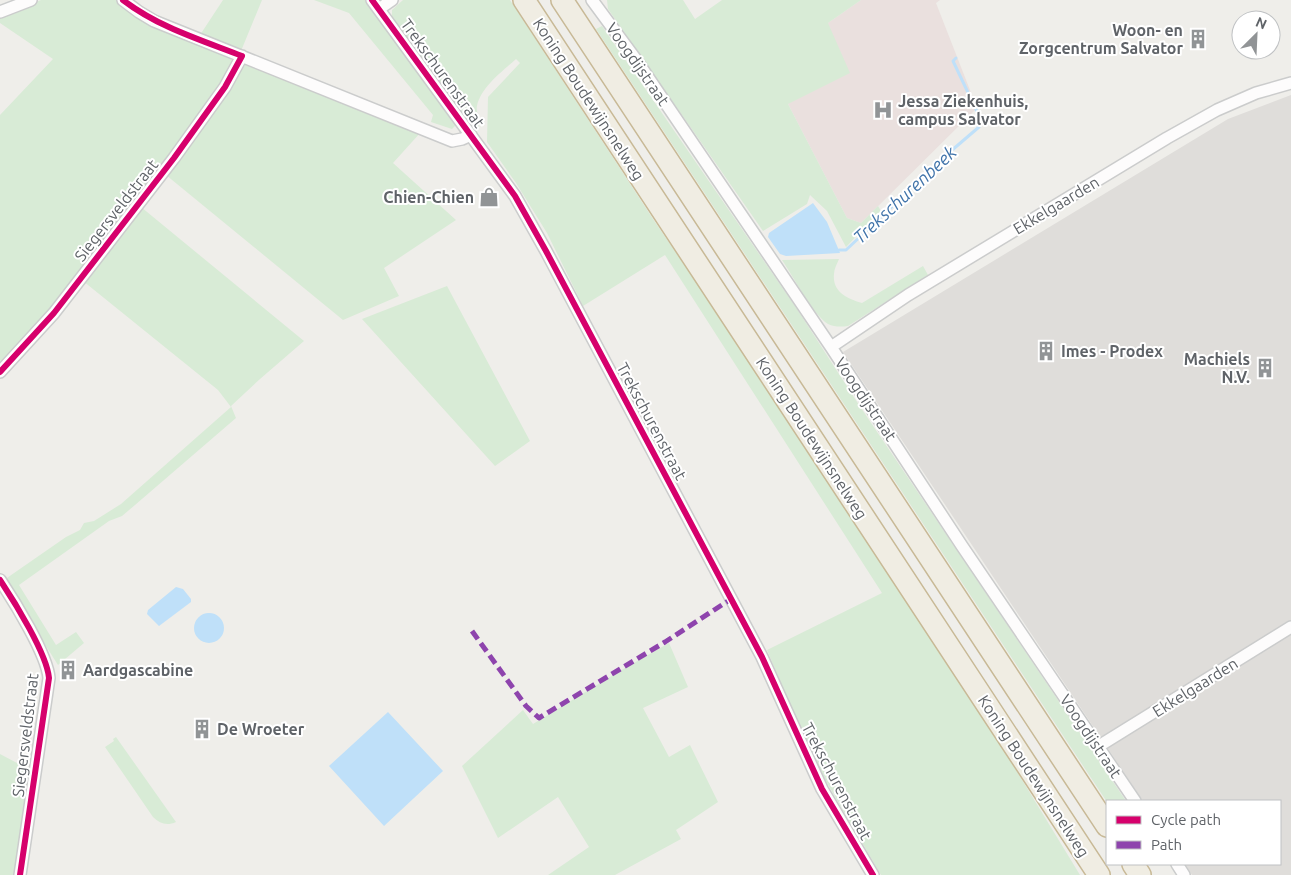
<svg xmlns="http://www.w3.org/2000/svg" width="1291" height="875" viewBox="0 0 1291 875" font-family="Ubuntu,sans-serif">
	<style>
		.industrial { fill: #dfddda }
		.medical { fill: #eae0de }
		.green { fill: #d8ebd6 }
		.water { fill: #bfe0f9 }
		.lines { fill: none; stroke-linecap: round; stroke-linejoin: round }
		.stream { stroke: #bfe0f9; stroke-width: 3 }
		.minor-casing { stroke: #cbcccc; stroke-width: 14 }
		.motorway-casing { stroke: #c8b996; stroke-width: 24 }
		.minor { stroke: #fdfcfc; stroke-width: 11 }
		.motorway { stroke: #f0ede3; stroke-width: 21 }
		.quiet { stroke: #8e44ad; stroke-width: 5; stroke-dasharray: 10 5; stroke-linecap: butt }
		.cycleway-casing { stroke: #fff; stroke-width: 9 }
		.cycleway { stroke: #d6006c; stroke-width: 6 }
		.labels { text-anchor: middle; stroke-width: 4; stroke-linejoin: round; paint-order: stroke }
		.poi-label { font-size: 16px; font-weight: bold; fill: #5f6368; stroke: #fff; text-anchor: start }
		.street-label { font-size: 16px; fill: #5f6368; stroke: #fff }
		.water-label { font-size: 18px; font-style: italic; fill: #4174aa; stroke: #fff }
	</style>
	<rect width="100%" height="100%" fill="#efeeea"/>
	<path class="industrial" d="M1291,95V875H1192L1185,864H1280V801H1143L843,352L1228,119Z"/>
	<path class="medical" d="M861,0H940L936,3L977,108L861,223L847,218L788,104L828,23Z"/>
	<path class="green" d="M41,0H117L136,16L230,57L233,63L203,112L46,317L0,366V115L53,59L0,23V16Z
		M223,0H262L241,51L200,35Z
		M314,0H366L457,124L452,129L431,122L433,115L349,13Z
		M403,0H510L655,222L760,376L991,729L1080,875H881L813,759L767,650L882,593L665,255L583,306L547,233L516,183L487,142L488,97L520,63L516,59C503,71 481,87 477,106C475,114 483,119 478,128L473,126L392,17V10Z
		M607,0H683L695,19L722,0H861L828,23L850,73L788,104L847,218L861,223L878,206L881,211L846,247L827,211L810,195L807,204L763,231L608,9Z
		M602,26L797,309L859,405L1126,801L1107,802L596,29Z
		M246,64H251L421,132L393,163L456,220L384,268L399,296L343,320L166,175L241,69Z
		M141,207L304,341L260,379L231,406L236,418L135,505L122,516L109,521L19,585L56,645L76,632L84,643L58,665L4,580L66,537L80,530L84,523L94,521L121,504L231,407L218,390L83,281Z
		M839,259C837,264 834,269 834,274C832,292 848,299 862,303L923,266L928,275L848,326C841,327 834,327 828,324C813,315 793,276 782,260Z
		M447,286L530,441L495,466L362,319Z
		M669,643L688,687L643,708L669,757L690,745L718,802L676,830L681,839L615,875H548L589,847L558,797L498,838L462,766L523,710L533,724L618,672Z
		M116,737L176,822C167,826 160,824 153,817L105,747L114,741L113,739Z
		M0,754L32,771L17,875H0Z"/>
	<path class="water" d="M813,203L827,222L840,253L786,256L780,254L768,237L769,233Z
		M176,587L183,589L191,599V602L159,626L147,614L148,610Z
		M194 628a15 15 0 1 1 30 0a15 15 0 1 1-30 0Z
		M388,712L443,771L384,826L329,766Z"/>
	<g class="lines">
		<path class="stream" d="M839,250H846L951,151L979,127L982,122L953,61L956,58"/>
		<defs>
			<path id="minor" d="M123,0L139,12L154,21L452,141L462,139L471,135
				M372,0L515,196L546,251L762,657L822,789L873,875
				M592,0L637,61L831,347L962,546L1135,801
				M379,9L392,0
				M0,12L31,0
				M831,347L908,295L1167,138L1217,110L1256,93L1291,83
				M0,372L54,313L174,158L225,87L242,56
				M0,580C14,601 47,654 49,678L20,875
				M1099,746L1291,627
				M1177,864L1184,875"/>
			<path id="motorway" d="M524,0L1099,875
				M562,0L1107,826
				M1133,864L1140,875"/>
		</defs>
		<use href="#minor" class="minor-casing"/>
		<use href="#motorway" class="motorway-casing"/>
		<use href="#minor" class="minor"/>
		<use href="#motorway" class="motorway"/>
		<path class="quiet" d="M472,631L526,706L539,718L665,642L731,599"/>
		<defs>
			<path id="cycleway" d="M372,0L515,196L546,251L762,657L822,789L873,875
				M0,372L54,313L174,158L225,87L242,56C201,40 158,27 123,0
				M0,580C14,601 47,654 49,678L20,875"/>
		</defs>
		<use href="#cycleway" class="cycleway-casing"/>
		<use href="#cycleway" class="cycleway"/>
	</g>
	<defs>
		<symbol id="building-bare" viewBox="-9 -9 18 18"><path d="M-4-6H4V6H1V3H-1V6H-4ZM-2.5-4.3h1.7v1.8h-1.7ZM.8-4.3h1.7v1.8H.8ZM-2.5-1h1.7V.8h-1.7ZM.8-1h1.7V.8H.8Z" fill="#919496" stroke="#fff" stroke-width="2.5" paint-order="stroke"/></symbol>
		<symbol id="hospital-bare" viewBox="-9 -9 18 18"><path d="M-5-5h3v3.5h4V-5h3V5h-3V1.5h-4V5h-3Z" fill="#919496" stroke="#fff" stroke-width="2.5" paint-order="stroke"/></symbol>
		<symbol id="shop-bare" viewBox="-9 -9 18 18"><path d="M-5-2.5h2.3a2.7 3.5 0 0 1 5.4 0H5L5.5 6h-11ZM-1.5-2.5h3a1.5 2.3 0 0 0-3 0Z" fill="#919496" stroke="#fff" stroke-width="2.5" paint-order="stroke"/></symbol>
	</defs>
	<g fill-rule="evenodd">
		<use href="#building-bare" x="1184" y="25" width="28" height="28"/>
		<use href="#hospital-bare" x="869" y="96" width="28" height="28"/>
		<use href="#shop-bare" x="475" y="183" width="28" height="28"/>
		<use href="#building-bare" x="1032" y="337" width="28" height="28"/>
		<use href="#building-bare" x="1251" y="354" width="28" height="28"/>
		<use href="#building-bare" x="54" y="656" width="28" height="28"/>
		<use href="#building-bare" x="188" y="715" width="28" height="28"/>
	</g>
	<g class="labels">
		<g class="poi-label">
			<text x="1183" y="36" text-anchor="end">Woon- en<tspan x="1183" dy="18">Zorgcentrum Salvator</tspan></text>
			<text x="898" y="107">Jessa Ziekenhuis,<tspan x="898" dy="18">campus Salvator</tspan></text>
			<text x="474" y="203" text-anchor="end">Chien-Chien</text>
			<text x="1061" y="357">Imes - Prodex</text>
			<text x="1250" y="365" text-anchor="end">Machiels<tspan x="1250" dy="18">N.V.</tspan></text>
			<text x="83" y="676">Aardgascabine</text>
			<text x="217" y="735">De Wroeter</text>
		</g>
		<g class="street-label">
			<text transform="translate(638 64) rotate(55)" y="6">Voogdijstraat</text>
			<text transform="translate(443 73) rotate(54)" y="6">Trekschurenstraat</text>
			<text transform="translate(589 99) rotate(57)" y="6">Koning Boudewijnsnelweg</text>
			<text transform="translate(1056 205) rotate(-31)" y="6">Ekkelgaarden</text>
			<text transform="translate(116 210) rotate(-52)" y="6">Siegersveldstraat</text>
			<text transform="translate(866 399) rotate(56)" y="6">Voogdijstraat</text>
			<text transform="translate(652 421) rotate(62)" y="6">Trekschurenstraat</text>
			<text transform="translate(812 438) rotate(57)" y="6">Koning Boudewijnsnelweg</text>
			<text transform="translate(1195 687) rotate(-32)" y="6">Ekkelgaarden</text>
			<text transform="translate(25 735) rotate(-83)" y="6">Siegersveldstraat</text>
			<text transform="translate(1091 736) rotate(56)" y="6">Voogdijstraat</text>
			<text transform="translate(1034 776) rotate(57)" y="6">Koning Boudewijnsnelweg</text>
			<text transform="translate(837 781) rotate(62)" y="6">Trekschurenstraat</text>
		</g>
		<g class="water-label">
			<text transform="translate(905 195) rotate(-43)" y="6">Trekschurenbeek</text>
		</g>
	</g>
	<rect x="1106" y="800" width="175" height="65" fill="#ffffff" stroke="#bfc1c3"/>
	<rect x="1116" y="816" width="25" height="8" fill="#d6006c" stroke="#bfc1c3"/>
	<text x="1151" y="825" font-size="15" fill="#5f6368">Cycle path</text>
	<rect x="1116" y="841" width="25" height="8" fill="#8e44ad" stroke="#bfc1c3"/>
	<text x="1151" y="850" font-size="15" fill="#5f6368">Path</text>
	<g transform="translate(1256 35) rotate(24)"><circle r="24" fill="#ffffff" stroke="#bfc1c3"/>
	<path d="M0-4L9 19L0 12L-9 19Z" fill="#919496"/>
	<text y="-8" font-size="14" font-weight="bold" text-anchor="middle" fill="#5f6368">N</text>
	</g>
</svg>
